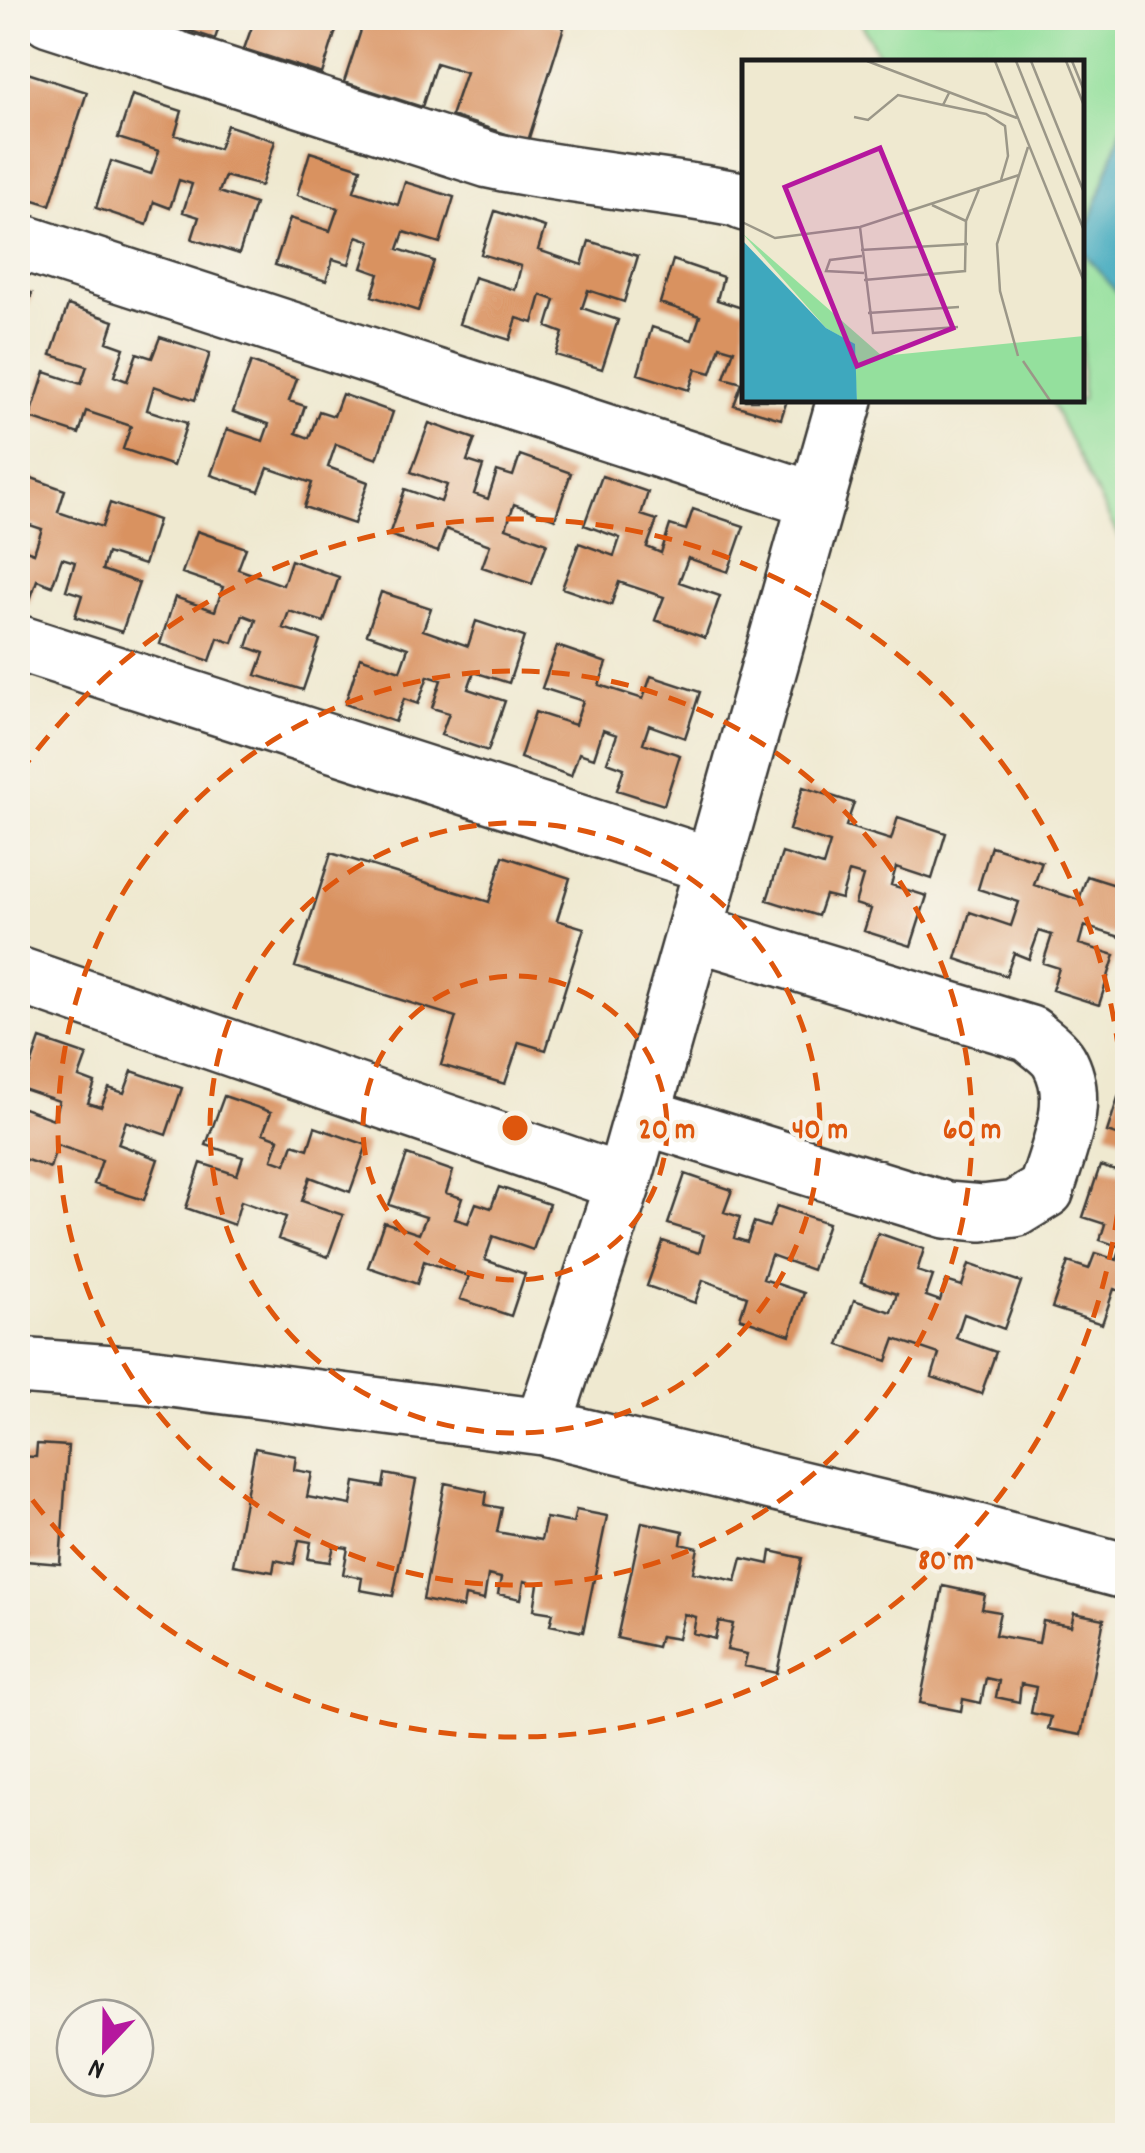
<svg xmlns="http://www.w3.org/2000/svg" width="1145" height="2153" viewBox="0 0 1145 2153" font-family="Dekko,sans-serif">
	<style>
		.green { fill: #94e09d; stroke: #587e5c; stroke-width: 2.5 }
		.water { fill: #3ea8be; stroke: #2d626d; stroke-width: 2.5 }
		.building { fill: #d99261 }
		.lines { fill: none; stroke-linecap: round; stroke-linejoin: round }
		.minor-casing { stroke: #3c3b37; stroke-width: 60 }
		.minor { stroke: #fff; stroke-width: 55 }
		.ring { fill: none; stroke: #de560d; stroke-width: 5; stroke-dasharray: 18 12 }
		.inset-road { fill: none; stroke: #9b9788; stroke-width: 2.5 }
		.view { fill: #b5179e; fill-opacity: 0.15; stroke: #b5179e; stroke-width: 5 }
		.inset-edge { fill: none; stroke: #1c1c1c; stroke-width: 5 }
		.centre { fill: #de560d; stroke: #f7f3e8; stroke-width: 5 }
		.ring-label { font-size: 30px; text-anchor: middle; font-weight: bold; fill: #de560d; stroke: #f7f3e8; stroke-width: 8; stroke-linejoin: round; paint-order: stroke }
	</style>
	<rect width="100%" height="100%" fill="#f7f3e8"/>
	<filter id="ink" filterUnits="userSpaceOnUse"><feTurbulence type="fractalNoise" baseFrequency=".01" numOctaves="2"/><feDisplacementMap in="SourceGraphic" scale="20" xChannelSelector="R" yChannelSelector="G"/><feConvolveMatrix kernelMatrix="1 2 1 2 8 2 1 2 1" color-interpolation-filters="sRGB"/></filter>
	<filter id="wash" filterUnits="userSpaceOnUse"><feTurbulence type="fractalNoise" baseFrequency=".0048" numOctaves="4" result="noise"/><feDisplacementMap in="SourceGraphic" scale="40" xChannelSelector="R" yChannelSelector="G"/><feGaussianBlur stdDeviation="2.25" result="paint"/><feColorMatrix in="noise" values="0 0 0 0 0 0 0 0 0 0 0 0 0 0 0 0 0 1.4 0 .05"/><feComposite in="paint" operator="in"/></filter>
	<g filter="url(#wash)">
		<rect width="100%" height="100%" fill="#efe9d0"/>
		<path class="green" d="M859,18H1127V115L1083,242L1082,62H882Z
			M1083,250L1127,305V554L1050,400H1082Z"/>
		<path class="water" d="M1127,115V305L1082,250L1083,242Z"/>
		<g id="blocks">
			<path class="building" d="M151,18H222L215,39Z
				M255,18H340L322,74L244,49Z
				M365,18H475L483,20L484,18H533L564,27L528,141L451,116L466,72L436,63L422,107L344,82Z
				M18,70L87,92L50,205L18,195Z
				M132,95L182,111L175,135L219,149L227,125L275,141L261,186L225,176L219,192L255,204L239,254L192,239L199,217L183,212L192,184L179,180L170,208L154,202L147,225L96,208L111,161L151,174L159,151L118,138Z
				M310,152L361,168L354,191L398,205L405,182L454,197L440,243L404,232L398,249L434,261L418,311L372,296L379,274L362,268L371,241L357,236L349,264L333,259L326,281L275,265L290,218L330,231L338,208L297,195Z
				M495,211L545,227L538,250L582,265L589,241L638,256L624,302L588,290L582,308L618,320L602,369L556,355L563,333L547,327L555,300L541,295L533,323L517,318L510,340L459,324L474,277L515,290L521,266L481,254Z
				M673,260L723,277L717,300L745,309V400H787L781,419L734,405L742,383L724,378L734,350L720,346L711,373L696,369L689,390L638,374L652,327L692,340L700,316L660,303Z
				M18,289L32,293L18,337Z
				M68,305L114,321L107,342L124,348L114,376L127,381L137,353L152,358L160,337L210,353L195,400L154,386L147,410L187,423L173,466L123,449L131,426L86,411L79,434L30,418L45,372L81,384L87,366L51,355Z
				M251,362L297,379L289,401L305,406L296,433L309,438L319,411L334,416L342,394L393,412L377,459L336,444L328,467L368,482L354,524L304,507L312,483L268,468L259,491L211,475L227,429L263,441L269,424L233,412Z
				M429,423L475,439L467,461L483,466L474,494L488,499L497,471L513,476L520,455L571,473L555,519L514,504L506,528L547,543L532,584L482,567L490,545L446,529L438,552L389,535L405,489L441,502L447,485L411,472Z
				M18,473L65,490L58,512L102,527L110,503L158,520L144,565L107,553L102,570L139,583L122,632L75,617L82,595L66,590L75,562L62,558L52,586L37,580L29,603L18,599V547L34,553L42,529L18,521Z
				M602,476L648,492L641,515L657,520L647,547L661,553L670,525L686,530L693,509L744,526L728,572L688,558L679,582L720,596L705,638L655,620L664,597L619,582L611,605L562,588L579,543L614,556L620,538L584,525Z
				M197,531L246,548L238,569L283,585L291,560L339,577L324,622L289,611L283,628L320,640L303,690L256,675L264,653L247,647L256,620L243,615L233,643L218,638L210,661L160,644L175,597L215,611L223,587L182,573Z
				M381,592L431,608L423,630L468,646L476,621L524,637L509,683L474,672L468,689L505,701L488,751L441,735L449,713L432,708L441,680L428,676L418,704L404,699L395,722L345,704L360,657L400,671L408,648L367,634Z
				M557,646L607,663L599,685L643,699L651,676L700,692L685,738L649,725L643,743L680,755L664,805L617,790L624,768L607,762L617,735L603,730L594,758L579,753L571,776L520,758L535,712L575,725L583,701L542,688Z
				M803,787L854,803L846,826L891,840L898,817L946,833L932,879L896,867L891,885L927,896L911,946L864,931L871,909L855,904L863,876L849,872L841,899L825,895L818,916L767,900L782,853L823,866L830,843L789,830Z
				M991,846L1042,862L1034,885L1079,900L1087,876L1128,889V915L1120,937L1084,926L1079,944L1115,955L1099,1005L1052,990L1059,968L1043,963L1052,935L1039,931L1029,959L1014,953L1006,976L956,959L970,912L1011,926L1019,902L978,889Z
				M331,853L489,902L503,856L570,878L557,920L584,928L546,1050L519,1042L505,1084L441,1065L456,1017L295,967Z
				M40,1039L87,1055L79,1077L95,1083L88,1103L101,1107L109,1088L124,1093L132,1071L182,1088L166,1135L126,1121L118,1144L158,1159L144,1200L94,1184L102,1160L57,1145L50,1168L18,1157V1106L53,1119L59,1101L23,1089Z
				M1122,1085L1128,1087V1139L1107,1132Z
				M224,1096L271,1112L263,1133L279,1139L272,1159L286,1164L293,1144L308,1149L315,1127L367,1145L350,1192L310,1177L302,1201L343,1215L328,1257L278,1239L286,1217L241,1201L234,1225L186,1208L201,1163L237,1175L243,1157L206,1145Z
				M407,1155L453,1171L446,1193L462,1198L455,1219L468,1223L476,1203L491,1208L499,1187L549,1204L533,1250L493,1236L485,1260L525,1274L511,1316L460,1299L469,1276L424,1261L417,1284L368,1267L384,1222L419,1234L426,1217L389,1205Z
				M1100,1166L1128,1175V1293L1114,1289L1102,1324L1052,1308L1068,1262L1089,1269L1095,1253L1117,1260L1121,1247L1100,1240L1105,1224L1083,1217Z
				M685,1174L732,1190L724,1212L740,1217L734,1238L747,1242L754,1222L769,1227L777,1206L828,1223L812,1270L771,1255L763,1279L804,1293L790,1335L740,1318L747,1296L703,1280L695,1303L647,1286L663,1241L699,1253L704,1235L668,1224Z
				M878,1233L924,1249L917,1271L933,1276L926,1296L940,1301L946,1281L962,1286L969,1264L1021,1282L1004,1329L964,1314L956,1338L996,1352L981,1394L932,1377L939,1354L895,1339L887,1361L839,1345L854,1300L891,1312L897,1294L861,1282Z
				M1127,1309H1128V1333L1120,1331Z
				M37,1444L68,1446L60,1564L26,1561L27,1550L18,1549V1456L36,1457Z
				M255,1448L296,1456L294,1470L312,1473L307,1497L351,1505L355,1482L383,1487L385,1474L416,1480L393,1596L360,1590L362,1578L343,1574L348,1548L334,1546L330,1562L308,1559L311,1542L299,1540L294,1564L275,1560L273,1572L233,1565Z
				M445,1483L487,1492L485,1505L502,1508L497,1532L541,1540L546,1518L573,1523L576,1510L607,1516L583,1632L550,1625L553,1613L534,1610L538,1584L524,1581L521,1599L498,1594L501,1578L488,1575L484,1600L465,1596L463,1608L423,1600Z
				M642,1522L683,1531L681,1544L698,1548L693,1572L736,1581L742,1558L769,1564L771,1551L802,1558L777,1673L744,1666L747,1654L727,1650L733,1624L719,1621L715,1639L693,1633L696,1617L684,1614L678,1639L660,1636L657,1647L617,1638Z
				M943,1586L985,1595L982,1609L1000,1612L995,1635L1039,1643L1043,1621L1071,1626L1074,1613L1104,1619L1081,1735L1048,1729L1051,1717L1031,1713L1036,1687L1021,1684L1019,1702L996,1697L999,1681L986,1678L981,1703L963,1699L961,1711L920,1703Z"/>
		</g>
	</g>
	<g filter="url(#ink)">
		<use href="#blocks" fill-opacity="0" stroke="#3c3b37" stroke-width="2.5"/>
		<g class="lines">
			<defs>
				<path id="minor" d="M49,18L489,160C570,178 654,183 736,199L745,203
					M18,241L817,501
					M18,643L713,866
					M18,975L623,1183
					M642,1116L946,1210L982,1213L1015,1209L1046,1190C1058,1149 1082,1101 1059,1061C1053,1051 1039,1042 1030,1034L694,932
					M18,1366L140,1375L543,1427L959,1527L1128,1572
					M543,1427L623,1183L845,400"/>
			</defs>
			<use href="#minor" class="minor-casing"/>
			<use href="#minor" class="minor"/>
		</g>
	</g>
	<g class="ring">
		<circle cx="515" cy="1128" r="152"/>
		<circle cx="515" cy="1128" r="305"/>
		<circle cx="515" cy="1128" r="457"/>
		<path d="M19 774A609 609 0 1 1 19 1482"/>
	</g>
	<g transform="translate(742 60)">
		<rect width="342" height="342" fill="#efe9d0"/>
		<path d="M0,173L140,296L342,276V342H115L112,284L84,268Z" fill="#94e09d"/>
		<path d="M0,180L84,268L113,284L115,342H0Z" fill="#3ea8be"/>
		<path class="inset-road" d="M125,1L275,58M253,1L343,224M274,1L343,173M289,1L343,135M324,1L343,48M330,1L343,33M201,45L244,54L263,66L266,96L259,120M112,57L126,60L156,35L201,45L207,33M190,145L224,161M0,162L33,178L118,167L277,115M118,167L131,273L216,267M119,190L226,184M120,196L88,200L84,211L122,213M122,220L223,211L224,161L237,129M126,253L217,247M276,296L258,231L255,184L286,87M281,301L309,342"/>
		<path class="view" d="M138,88L211,268L115,306L43,127Z"/>
		<rect width="342" height="342" class="inset-edge"/>
	</g>
	<circle cx="515" cy="1128" r="15" class="centre"/>
	<g class="ring-label">
		<text x="667" y="1138">20 m</text>
		<text x="820" y="1138">40 m</text>
		<text x="972" y="1138">60 m</text>
		<text x="946" y="1569">80 m</text>
	</g>
	<rect width="1145" height="2153" fill="none" stroke="#f7f3e8" stroke-width="60"/>
	<g transform="translate(105 2048) rotate(202)"><circle r="48" fill="#f7f3e8" stroke="#9f9d96" stroke-width="2.5"/>
	<path d="M0-8L18 38L0 25L-18 38Z" fill="#b5179e"/>
	<text y="-15" font-size="28" font-weight="bold" text-anchor="middle" fill="#1c1c1c">N</text>
	</g>
</svg>
